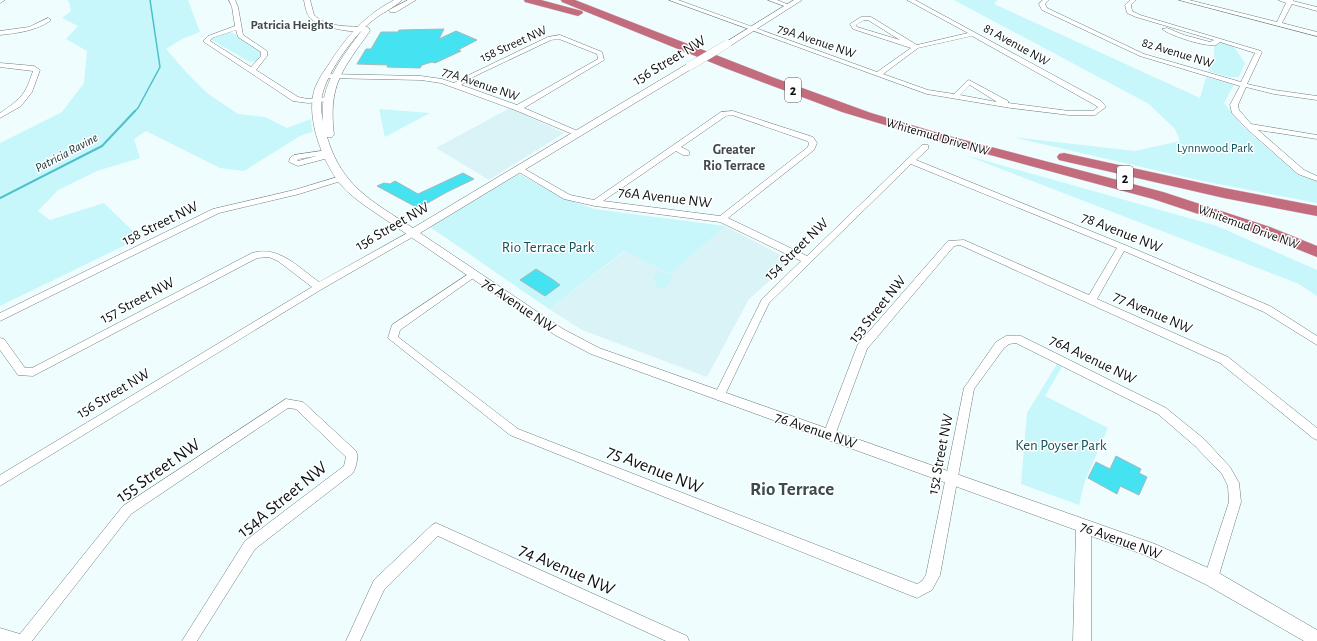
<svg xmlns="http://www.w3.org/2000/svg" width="1317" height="641" viewBox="0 0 1317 641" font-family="'Alegreya Sans',sans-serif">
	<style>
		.built { fill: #daf3f6 }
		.green { fill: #c7f6fb }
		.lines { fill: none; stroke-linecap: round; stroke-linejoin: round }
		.stream-far1 { stroke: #4ebfca; stroke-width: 1.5 }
		.stream { stroke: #4ebfca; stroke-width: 2 }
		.building { fill: #45e2f2; stroke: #a8b7b9 }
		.minor-casing { stroke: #6f7d7e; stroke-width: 1 }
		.tertiary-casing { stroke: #6f7d7e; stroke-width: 1 }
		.motorway-casing { stroke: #d8d9d9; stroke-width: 1 }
		.minor { fill: #fff; fill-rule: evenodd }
		.tertiary { fill: #fff; fill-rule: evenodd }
		.motorway { fill: #c26c7d; fill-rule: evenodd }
		.tertiary-bridge-casing { stroke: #6f7d7e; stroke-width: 8; stroke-linecap: butt }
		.tertiary-bridge { stroke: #fff; stroke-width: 8 }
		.labels { text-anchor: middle; stroke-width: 3; stroke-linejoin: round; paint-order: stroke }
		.far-neighbourhood-label { font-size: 13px; font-weight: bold; fill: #3e4b4d; stroke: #fff }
		.far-street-label { font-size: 13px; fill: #0c1111; stroke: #fff }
		.far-park-label { font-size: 13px; fill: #12545a; stroke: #fff }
		.far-water-label { font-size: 13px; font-style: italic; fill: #163032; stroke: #fff }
		.shield { fill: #fff; stroke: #555858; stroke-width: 1 }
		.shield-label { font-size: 14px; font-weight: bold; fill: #0c1111 }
		.far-quarter-label { font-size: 14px; font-weight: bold; fill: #3e4b4d; stroke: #fff }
		.street-label { font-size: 15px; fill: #0c1111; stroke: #fff }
		.park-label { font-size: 15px; fill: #12545a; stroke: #fff }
		.near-street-label { font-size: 18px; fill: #0c1111; stroke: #fff }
		.near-neighbourhood-label { font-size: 19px; font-weight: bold; fill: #3e4b4d; stroke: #fff }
	</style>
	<rect width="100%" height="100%" fill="#f0fdfe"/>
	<path class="built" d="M510,108L564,133L489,180L436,148Z
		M725,226L792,261L749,299L707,377L582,330L549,309L625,251L671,274Z"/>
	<path class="green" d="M67,0H188L200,32L182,39L166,49L187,73L207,93L238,114L265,117L287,128L311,119L312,132L300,136L244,171L220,168L146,131L134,139L140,158L97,171L58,190L38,211L50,220L104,203L140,238L0,306V143L62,112L84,83L87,51L66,39L78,26L62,18L71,11L69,2Z
		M954,0H998L994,4L1200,98L1206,77L1234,85L1224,103L1242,126L1299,175L1317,181V203L1203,181L1012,137L1135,151L1180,141L1175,129L1149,104Z
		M226,32H231L259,50L261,54L256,61L250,62L210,39L212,37Z
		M1219,41L1232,44L1245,63L1239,77H1229L1208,71L1214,59V46L1217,45Z
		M379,109L430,113L385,137Z
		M965,155L1217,226L1317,270V296L1299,284Z
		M519,174L561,197L594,209L725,226L671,274L624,251L549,309L430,227Z
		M658,271L673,276L665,289L657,287L653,277Z
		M1057,364L1062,367L1045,396L1108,428L1085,481L1079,505L1021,484L1027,413Z"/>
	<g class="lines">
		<path class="stream-far1" d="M134,112L138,108L160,67L150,0"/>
		<path class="stream" d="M0,198L102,146L135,111"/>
	</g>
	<path class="building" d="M444,29L439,39L456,31L477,40L458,50L461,51L435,63L432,62L422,65L420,68L387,67L388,65L357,64L366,49H371L381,32H398L399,30Z
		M463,173L474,179L447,192L424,205L422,204L416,207L377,186L384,183L390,184L395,181L418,194Z
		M536,269L552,279L560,285L545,296L520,280Z
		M1116,456L1141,469L1139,473L1147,477L1139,495L1120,486L1117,494L1088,478L1096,462L1110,469Z"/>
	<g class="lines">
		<defs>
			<path id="minor" d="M0,0H5L0,3Z
				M229,0H235L238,7L243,35L267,51V56L256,70L298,97L308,99L327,97H330V101L308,103L293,101L204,42L203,41L208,36L235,26L232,7ZM236,30L238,37L261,52V56L251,67L210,41L212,38Z
				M304,0H310L314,15C327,28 350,26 367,27L370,29C361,36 318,27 310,18C306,13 305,6 304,0Z
				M669,0H678L877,72L911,48L853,29L850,24L861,17H871L917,45L968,33L907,0H915L1101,101L1106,107L1095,115H1069L1011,108L927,94ZM864,20H868L900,40L857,27L856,25ZM972,36L1095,105L1098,107L1093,111H1069L1008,103V101L969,80L967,81L954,94L928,90L883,74L918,48ZM970,85L997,102L960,95Z
				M768,0H777L792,6L787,7Z
				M1043,0H1049L1045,4L1047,8L1144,54L1241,82L1255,53L1220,42L1216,45C1205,47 1171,36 1162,29L1167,28L1184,35L1210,42L1214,40L1136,17L1127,13L1125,5L1130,0H1136L1131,5L1132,11L1140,15L1261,51L1262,52L1247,84L1274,90L1317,96V100L1274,94L1246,87L1238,105L1239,110L1251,124L1317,135V139L1258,130L1304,170L1317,176V181L1298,174L1246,128L1232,113L1230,105L1240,86L1140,56L1042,10L1039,4Z
				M1179,0H1189L1277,22L1286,3L1278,0H1294L1293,1L1317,7V11L1292,4L1282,23L1317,32V36Z
				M48,18L51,20L50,21C35,31 18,33 0,35V31L29,27Z
				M560,35L602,52L604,60L524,108L580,132L581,134L577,136L515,110L441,83L421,80L325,78L322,76L325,74L421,76L442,79L454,83L471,74L548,37ZM559,39L597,54L598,59L517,105L461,85L475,76L551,40Z
				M0,63L34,66L40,70L32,92L21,106L0,118V113C22,98 25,95 33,71L0,67Z
				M733,111L813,137L817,143L814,150L728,218L807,256L922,145H928V149L916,160L1125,245L1270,306L1317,336V345L1264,312L1124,251L1097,299L1228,357L1317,428V440L1313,438L1220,363L960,245L954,246L867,349L835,435L833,438L829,440L825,438L823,435L858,344L948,241L964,240L1089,295L1117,248L911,164L769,303L723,399L719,400L715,399L714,396L762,299L801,261L720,222L595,206L564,199L514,169L515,167H521L570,195L594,200L721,112ZM732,115L807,141L809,143L808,147L720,216L603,201L676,151L683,155H689V151L681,147L726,116Z
				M328,150L332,152V157L298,166L289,162L290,158L294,155ZM316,156L298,161H297L299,159Z
				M341,176L345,178L344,180L299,194L219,213L0,321V313L213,209L294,190Z
				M413,230L416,231L417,233L416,235L322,289L0,486V475L312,287L278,261L269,257L257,258L33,376L18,375L0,350V338L4,339L25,368H32L252,253C279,245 299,268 319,282Z
				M473,271L478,274L476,276L400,330L398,337L518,429L917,584L922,581L926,575L964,388L996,342L1006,336H1021L1166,408L1204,439L1230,467L1239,483L1241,502L1218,578L1216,583L1211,585L1206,583L1204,578L1229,502L1228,486L1222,474L1195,446L1158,414L1016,343L1009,344L1004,348L974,389L940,575L932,590L917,598L510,435L388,338L392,325Z
				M286,399L303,402L356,451C359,457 356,467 353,473L255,549L197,641H182L245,541L344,466L346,457L296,409L288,408L131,514L32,641H0V628L20,634L123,506Z
				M436,523L687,636L689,641H666L438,536L384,590L360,641H346L374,580L432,525Z"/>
			<path id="tertiary" d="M394,0H402C394,8 381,13 372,21C354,35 329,70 323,92C320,101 321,112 323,122C319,85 342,57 363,29H369L370,31C342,70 328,85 334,135L332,137H327C342,187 372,201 413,228L687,64H693V68L420,233L563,329L599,348L1155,544L1217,572L1317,630V641H1304L1205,584L1145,555L1091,536V641H1073L1076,530L591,354L555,335L364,205C356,199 348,193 341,185C324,164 308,124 313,96C315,84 322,74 329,64C346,37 365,15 394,0Z
				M408,0H416L396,12H390L389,10Z
				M794,0H802L730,46H727L723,44Z"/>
			<path id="motorway" d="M524,0H541L582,11L583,13L578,16L525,2Z
				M561,0H575L772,77L871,113L945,135L1163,192L1270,227L1317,246V257L1259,234L1153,199L935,140L842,112L725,68L562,2Z
				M1064,153L1224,188L1317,206V216L1224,198L1059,160L1057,157L1059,154Z"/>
		</defs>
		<use href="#minor" class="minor-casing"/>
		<use href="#tertiary" class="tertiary-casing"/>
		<use href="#motorway" class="motorway-casing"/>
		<use href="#minor" class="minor"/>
		<use href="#tertiary" class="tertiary"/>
		<use href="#motorway" class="motorway"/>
		<defs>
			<path id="tertiary-bridge" d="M690,66L727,44"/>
		</defs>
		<use href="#tertiary-bridge" class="tertiary-bridge-casing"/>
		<use href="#tertiary-bridge" class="tertiary-bridge"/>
	</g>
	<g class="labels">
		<g class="far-neighbourhood-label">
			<text x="292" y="29">Patricia Heights</text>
		</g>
		<g class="far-street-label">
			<text transform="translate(817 40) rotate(19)" y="5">79A Avenue NW</text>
			<text transform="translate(513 43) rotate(-24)" y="5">158 Street NW</text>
			<text transform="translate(1017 44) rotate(29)" y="5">81 Avenue NW</text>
			<text transform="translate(1178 52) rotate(17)" y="5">82 Avenue NW</text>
			<text transform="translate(481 83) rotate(19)" y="5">77A Avenue NW</text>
			<text transform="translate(938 136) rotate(16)" y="5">Whitemud Drive NW</text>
			<text transform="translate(1249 226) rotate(20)" y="5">Whitemud Drive NW</text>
		</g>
		<g class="far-park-label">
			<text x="1215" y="152">Lynnwood Park</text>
		</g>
		<g class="far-water-label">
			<text transform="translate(66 152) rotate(-28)" y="5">Patricia Ravine</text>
		</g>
		<g class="shield">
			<rect x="785" y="78" width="16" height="24" rx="3"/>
			<rect x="1117" y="166" width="16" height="24" rx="3"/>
		</g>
		<g class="shield-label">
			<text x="793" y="95">2</text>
			<text x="1125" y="183">2</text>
		</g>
		<g class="far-quarter-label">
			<text x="734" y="154">Greater<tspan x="734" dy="16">Rio Terrace</tspan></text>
		</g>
		<g class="street-label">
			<text transform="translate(669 60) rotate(-31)" y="5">156 Street NW</text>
			<text transform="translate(665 197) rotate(7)" y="5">76A Avenue NW</text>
			<text transform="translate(160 223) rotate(-26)" y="5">158 Street NW</text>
			<text transform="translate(392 226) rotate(-30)" y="5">156 Street NW</text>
			<text transform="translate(1122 232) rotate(22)" y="5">78 Avenue NW</text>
			<text transform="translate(796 249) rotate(-44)" y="5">154 Street NW</text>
			<text transform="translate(137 300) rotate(-28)" y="5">157 Street NW</text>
			<text transform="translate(519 305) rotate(34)" y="5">76 Avenue NW</text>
			<text transform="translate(877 309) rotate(-51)" y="5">153 Street NW</text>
			<text transform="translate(1153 312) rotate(24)" y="5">77 Avenue NW</text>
			<text transform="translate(1093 359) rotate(26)" y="5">76A Avenue NW</text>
			<text transform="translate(113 393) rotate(-31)" y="5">156 Street NW</text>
			<text transform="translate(816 430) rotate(19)" y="5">76 Avenue NW</text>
			<text transform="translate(940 454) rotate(-79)" y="5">152 Street NW</text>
			<text transform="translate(1121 540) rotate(20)" y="5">76 Avenue NW</text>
		</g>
		<g class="park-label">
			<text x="548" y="252">Rio Terrace Park</text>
			<text x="1061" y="450">Ken Poyser Park</text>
		</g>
		<g class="near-street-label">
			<text transform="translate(655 469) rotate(22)" y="6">75 Avenue NW</text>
			<text transform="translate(158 470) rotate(-35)" y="6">155 Street NW</text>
			<text transform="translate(282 499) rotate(-39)" y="6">154A Street NW</text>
			<text transform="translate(567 569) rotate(24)" y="6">74 Avenue NW</text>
		</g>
		<g class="near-neighbourhood-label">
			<text x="792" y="495">Rio Terrace</text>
		</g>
	</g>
</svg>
